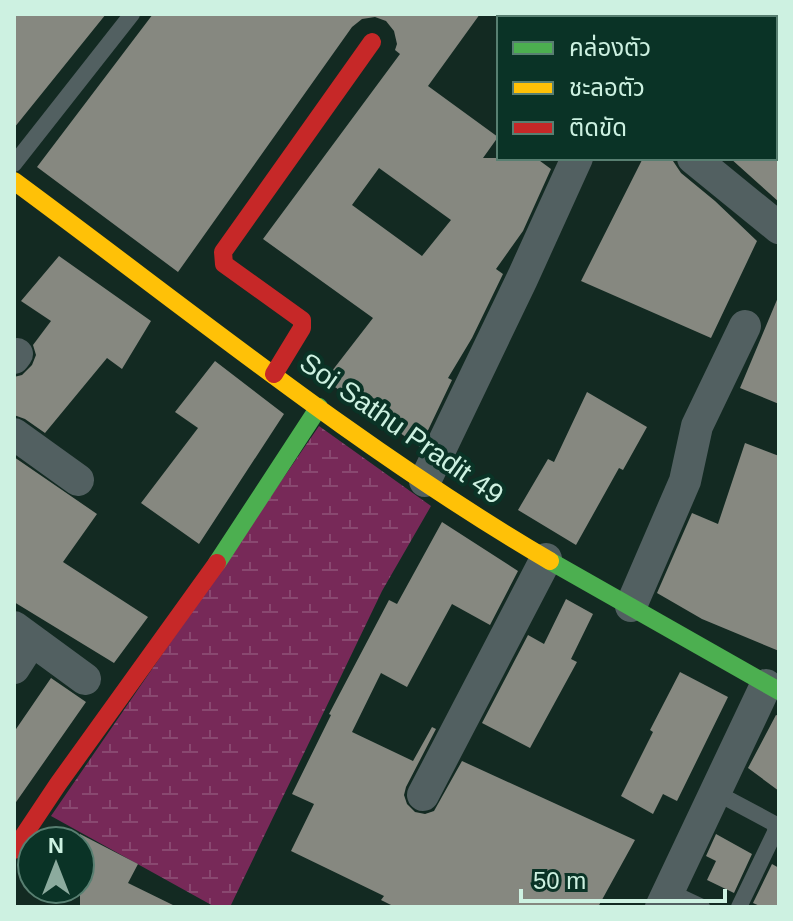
<svg xmlns="http://www.w3.org/2000/svg" width="793" height="921" viewBox="0 0 793 921" font-family="Helvetica,'Noto Sans Thai',sans-serif">
	<style>
		.wetland { fill: url(#wetland-marsh) }
		.building { fill: #868880; fill-rule: evenodd }
		.lines { fill: none; stroke-linecap: round; stroke-linejoin: round }
		.lane { stroke: #526061; stroke-width: 16 }
		.street { stroke: #526061; stroke-width: 32 }
		.fast { stroke: #4caf50; stroke-width: 18 }
		.slow { stroke: #ffc107; stroke-width: 18 }
		.jam { stroke: #c62828; stroke-width: 18 }
		.labels { text-anchor: middle; stroke-width: 8; stroke-linejoin: round; paint-order: stroke }
		.street-label { font-size: 28px; fill: #cdf1e1; stroke: #0a3326 }
	</style>
	<defs>
		<pattern id="wetland-marsh" width="20" height="14" patternUnits="userSpaceOnUse" patternTransform="scale(2)"><rect width="20" height="14" fill="#772958"/><path d="M1 5h8M5 5V1M11 12h8M15 12V8" fill="none" stroke="#894870"/></pattern>
	</defs>
	<rect width="100%" height="100%" fill="#132a22"/>
	<path class="wetland" d="M319,426L431,506L382,591L230,907H215L51,816Z"/>
	<path class="building" d="M14,14H106L14,128Z
		M153,14H480L428,86L498,137L483,158H536L551,169L523,231L496,269L503,274L472,338L448,378L452,380L420,447L325,380L373,318L263,239L400,54L395,50L397,44L394,31L386,21L375,17L362,19L352,27L178,272L37,167ZM379,168L451,220L422,256L352,205Z
		M643,158H671L681,173L715,201L757,241L711,338L581,281Z
		M730,158H779V202Z
		M59,256L151,321L122,369L107,358L45,433L25,419L14,415V377L22,375L32,365L36,355L33,345L51,321L21,301Z
		M779,295V404L740,388Z
		M215,361L284,414L199,544L141,503L198,428L175,412Z
		M587,392L647,427L623,470L619,468L576,545L518,510L548,459L554,462Z
		M745,443L779,456V651L702,619L657,593L692,513L718,524Z
		M14,457L97,514L63,562L148,617L114,663L14,602Z
		M442,522L518,571L490,625L452,604L407,687L381,673L352,732L413,761L432,727L436,729L406,787L404,795L407,804L415,812L425,814L434,811L462,761L635,840L598,907H395L381,900L384,896L291,851L314,804L292,794L331,715L329,714L389,600L397,604Z
		M566,599L593,614L571,659L577,662L530,748L482,723L528,635L544,644Z
		M680,672L728,697L677,801L663,794L653,814L621,796L653,732L650,730Z
		M51,678L86,702L14,805V732Z
		M776,715L779,716V791L748,768Z
		M80,834L138,864L128,883L177,907H80Z
		M716,834L752,854L734,893L707,880L716,861L706,856Z
		M772,864L779,868V907H762L753,903Z"/>
	<g class="lines">
		<path class="lane" d="M665,18L666,14
			M14,164L132,14
			M715,792L773,823L776,830L739,907
			M668,891L702,907"/>
		<path class="street" d="M693,158L779,228
			M14,358L17,354
			M14,434L78,480
			M425,481L522,279L577,158
			M631,606L685,481L697,426L745,326
			M14,627L85,679
			M14,668L32,640
			M423,795L546,559
			M661,907L766,685"/>
		<path class="fast" d="M550,561L779,691
			M217,563L319,407"/>
		<path class="slow" d="M14,181C189,310 362,451 550,561"/>
		<path class="jam" d="M274,374L302,328V320L224,264L223,252L372,42
			M14,850L58,784L217,563"/>
	</g>
	<g class="labels">
		<g class="street-label">
			<text transform="translate(402 428) rotate(35)" y="10">Soi Sathu Pradit 49</text>
		</g>
	</g>
	<rect width="793" height="921" fill="none" stroke="#cdf1e1" stroke-width="32"/>
	<rect x="497" y="16" width="280" height="144" fill="#0a3326" stroke="#587f71" stroke-width="2"/>
	<rect x="513" y="42" width="40" height="12" fill="#4caf50" stroke="#587f71" stroke-width="2"/>
	<text x="569" y="56" font-size="24" fill="#cdf1e1">คล่องตัว</text>
	<rect x="513" y="82" width="40" height="12" fill="#ffc107" stroke="#587f71" stroke-width="2"/>
	<text x="569" y="96" font-size="24" fill="#cdf1e1">ชะลอตัว</text>
	<rect x="513" y="122" width="40" height="12" fill="#c62828" stroke="#587f71" stroke-width="2"/>
	<text x="569" y="136" font-size="24" fill="#cdf1e1">ติดขัด</text>
	<g transform="translate(56 865)"><circle r="38" fill="#0a3326" stroke="#587f71" stroke-width="2"/>
	<path d="M0-6L14 30L0 20L-14 30Z" fill="#8cab9e"/>
	<text y="-12" font-size="22" font-weight="bold" text-anchor="middle" fill="#cdf1e1">N</text>
	</g>
	<path d="M521 889v12h204v-12" fill="none" stroke="#cdf1e1" stroke-width="4"/>
	<text x="533" y="889" font-size="24" fill="#cdf1e1" stroke="#0a3326" stroke-width="6" paint-order="stroke">50 m</text>
</svg>
